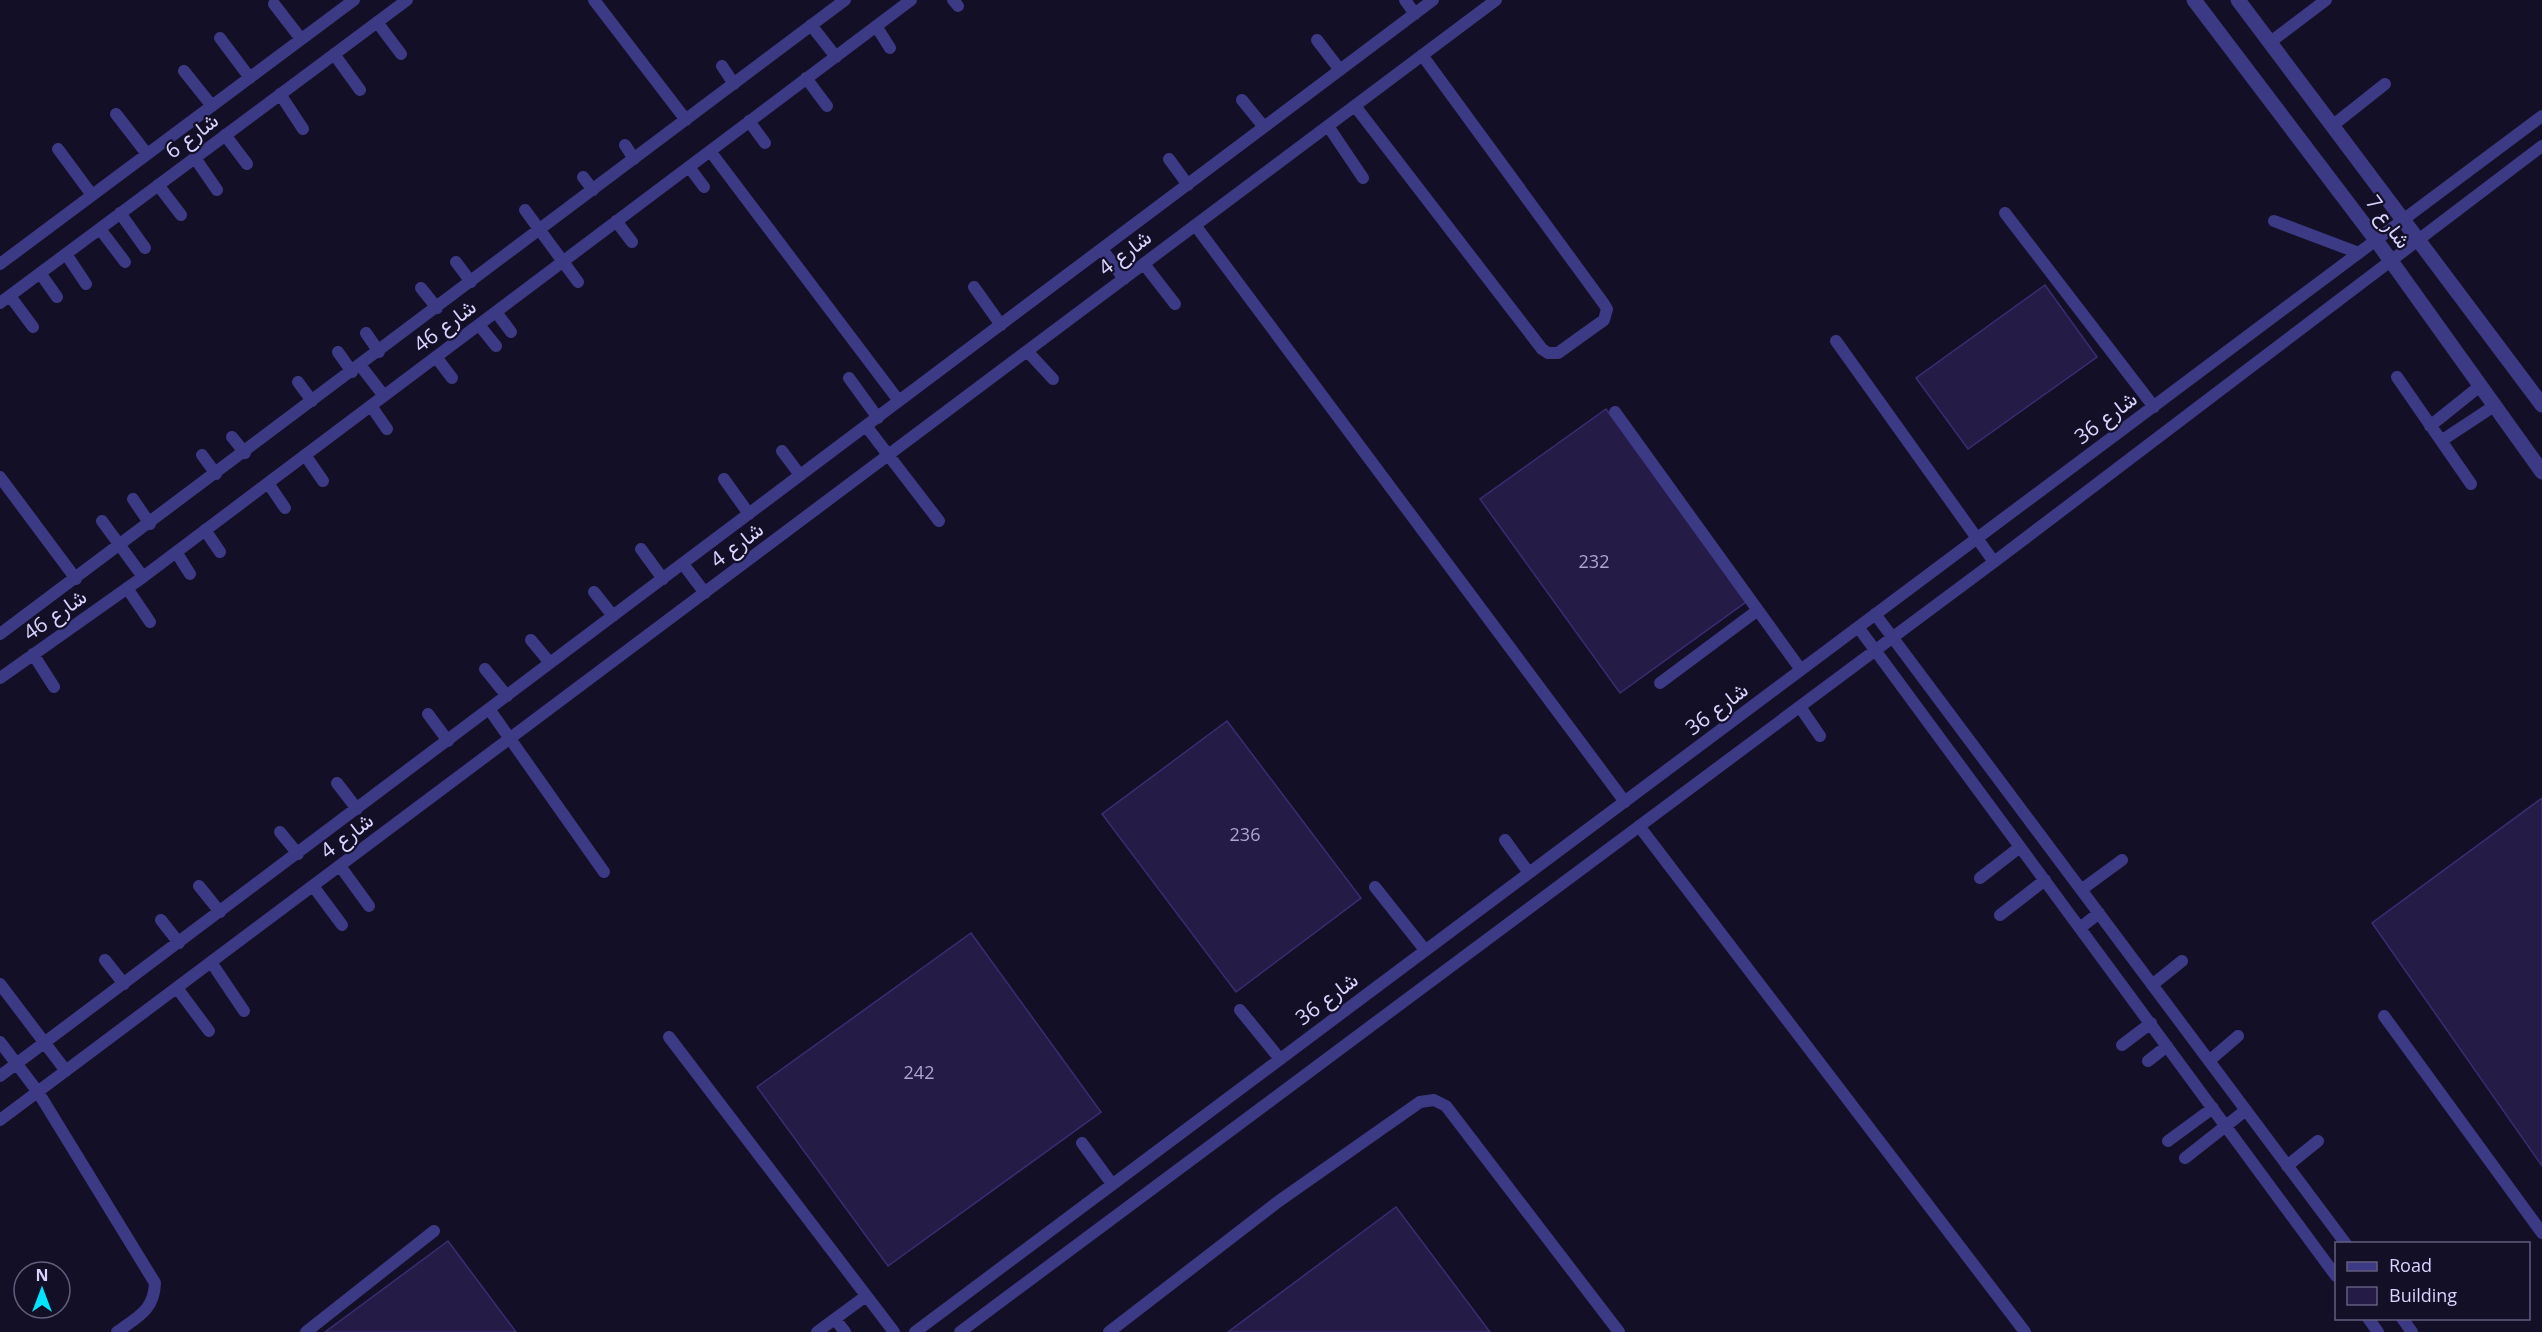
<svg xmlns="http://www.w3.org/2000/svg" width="2542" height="1332" viewBox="0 0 2542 1332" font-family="'Open Sans',Vazirmatn,sans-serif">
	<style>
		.building { fill: #241b47; stroke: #3b2d73; stroke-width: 1.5 }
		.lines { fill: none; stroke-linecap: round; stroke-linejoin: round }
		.lane { stroke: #3d3a85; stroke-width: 12 }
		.street { stroke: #3d3a85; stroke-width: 15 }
		.labels { text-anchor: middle; stroke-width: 4.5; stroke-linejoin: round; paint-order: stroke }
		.number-label { font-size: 18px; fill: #aca6d1 }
		.street-label { font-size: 21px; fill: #d9d4ff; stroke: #130f26 }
	</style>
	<rect width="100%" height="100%" fill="#130f26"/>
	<path class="building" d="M2045,285L2097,357L1968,449L1916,378Z
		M1606,409L1746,602L1620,693L1480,499Z
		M1227,721L1361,898L1236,992L1102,814Z
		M2542,798V1166L2372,923Z
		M971,933L1101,1112L888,1266L757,1087Z
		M1396,1207L1490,1332H1228Z
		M448,1241L516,1332H325Z"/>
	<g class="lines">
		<path class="lane" d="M594,0L686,120
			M953,0L958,6
			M1405,0L1415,14
			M274,4L301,39
			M377,22L401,54
			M811,25L836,57
			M876,26L890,48
			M220,38L250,78
			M1317,40L1340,70
			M2269,43L2326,0
			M334,54L360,90
			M722,66L734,84
			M184,71L212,106
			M806,78L827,106
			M280,94L303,129
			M1242,100L1264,127
			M1355,106L1542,349L1548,353H1558L1604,320L1607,309L1604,304L1422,55
			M116,114L147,154
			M749,121L765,143
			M1328,126L1363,178
			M2332,126L2385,84
			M225,135L247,164
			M625,145L634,159
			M58,149L92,195
			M710,151L899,401
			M195,158L217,190
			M1169,159L1188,185
			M689,167L704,187
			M583,177L593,190
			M158,185L181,215
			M525,210L578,282
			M120,213L145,248
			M2005,213L2154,407
			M616,221L632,242
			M2274,221L2359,253
			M1195,225L1625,802
			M100,229L125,262
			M1102,249L1124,279
			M66,254L86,284
			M456,262L471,282
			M0,264L354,0
			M1144,264L1175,304
			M40,273L57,297
			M974,287L1001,325
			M421,288L437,308
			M10,296L33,327
			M0,303L407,0
			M496,312L511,332
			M479,325L496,346
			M366,333L379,352
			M1836,341L1994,562
			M1027,351L1053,379
			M338,352L352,372
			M436,357L452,378
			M360,365L384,396
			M2397,377L2471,484
			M849,378L878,418
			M298,382L312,401
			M371,406L387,429
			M1615,412L1801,670
			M866,426L939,521
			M2430,426L2480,386
			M232,437L245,453
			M2441,441L2494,406
			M782,451L800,475
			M202,455L216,474
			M305,455L323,481
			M0,477L76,579
			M724,479L749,514
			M268,483L285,508
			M133,499L150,524
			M102,521L143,577
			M205,530L220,552
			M641,549L663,579
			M176,552L190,574
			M683,564L705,593
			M127,588L150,622
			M594,592L613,616
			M1875,614L2346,1244
			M1858,627L2336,1276
			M0,634L845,0
			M531,640L550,663
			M33,654L54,687
			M485,669L507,696
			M0,678L143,577L911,0
			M1660,683L1758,610
			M1800,707L1820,736
			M489,709L604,872
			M428,714L448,741
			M337,783L357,809
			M1639,826L2025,1332
			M280,832L298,854
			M1505,840L1529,873
			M340,866L369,906
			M1980,878L2020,847
			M199,886L220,912
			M313,886L342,925
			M1375,887L1425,950
			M2081,890L2122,860
			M2000,915L2045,880
			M161,920L179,943
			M2080,928L2099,913
			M105,960L124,984
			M211,962L244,1011
			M0,984L66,1071
			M2152,985L2182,961
			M177,988L209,1031
			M1240,1010L1280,1059
			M2384,1016L2542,1233
			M669,1037L894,1332
			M0,1042L38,1092L155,1283C154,1311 137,1317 117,1332
			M2122,1045L2151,1023
			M2148,1061L2167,1046
			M2209,1061L2238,1036
			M0,1076L1433,0
			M0,1120L1496,0
			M2168,1141L2213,1108
			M1082,1143L1112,1184
			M2185,1158L2246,1110
			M2287,1166L2318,1141
			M2368,1318L2378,1332
			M2402,1318L2412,1332
			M835,1319L845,1332
			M306,1332L434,1231
			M817,1332L866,1296
			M915,1332L2542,116
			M960,1332L1994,562L2542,146
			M1109,1332L1279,1201L1420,1102L1434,1100L1446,1106L1619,1332"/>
		<path class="street" d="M2194,0L2376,240L2542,472
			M2238,0L2542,405"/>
	</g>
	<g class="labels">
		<g class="number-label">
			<text x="1594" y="568">232</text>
			<text x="1245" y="841">236</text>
			<text x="919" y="1079">242</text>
		</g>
		<g class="street-label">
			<text transform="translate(192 136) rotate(-37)" y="7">شارع 6</text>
			<text transform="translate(2388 222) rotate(54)" y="7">شارع 7</text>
			<text transform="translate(1125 253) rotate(-37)" y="7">شارع 4</text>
			<text transform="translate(445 326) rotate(-37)" y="7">شارع 46</text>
			<text transform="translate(2106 418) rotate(-37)" y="7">شارع 36</text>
			<text transform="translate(737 545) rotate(-37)" y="7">شارع 4</text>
			<text transform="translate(55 615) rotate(-35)" y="7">شارع 46</text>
			<text transform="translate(1717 709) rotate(-37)" y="7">شارع 36</text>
			<text transform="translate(347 836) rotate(-37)" y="7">شارع 4</text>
			<text transform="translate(1327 999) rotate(-37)" y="7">شارع 36</text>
		</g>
	</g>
	<rect x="2335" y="1242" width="195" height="78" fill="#130f26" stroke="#625e7d" stroke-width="1.5"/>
	<rect x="2347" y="1262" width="30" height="9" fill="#3d3a85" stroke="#625e7d" stroke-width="1.5"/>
	<text x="2389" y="1272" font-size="18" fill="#d9d4ff">Road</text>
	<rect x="2347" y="1287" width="30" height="18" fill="#241b47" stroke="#625e7d" stroke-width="1.5"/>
	<text x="2389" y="1302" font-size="18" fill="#d9d4ff">Building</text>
	<g transform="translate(42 1290)"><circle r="28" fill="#130f26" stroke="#625e7d" stroke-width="1.5"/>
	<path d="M0-4.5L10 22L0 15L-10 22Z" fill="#00e5ff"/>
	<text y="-9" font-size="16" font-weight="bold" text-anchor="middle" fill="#d9d4ff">N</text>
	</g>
</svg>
